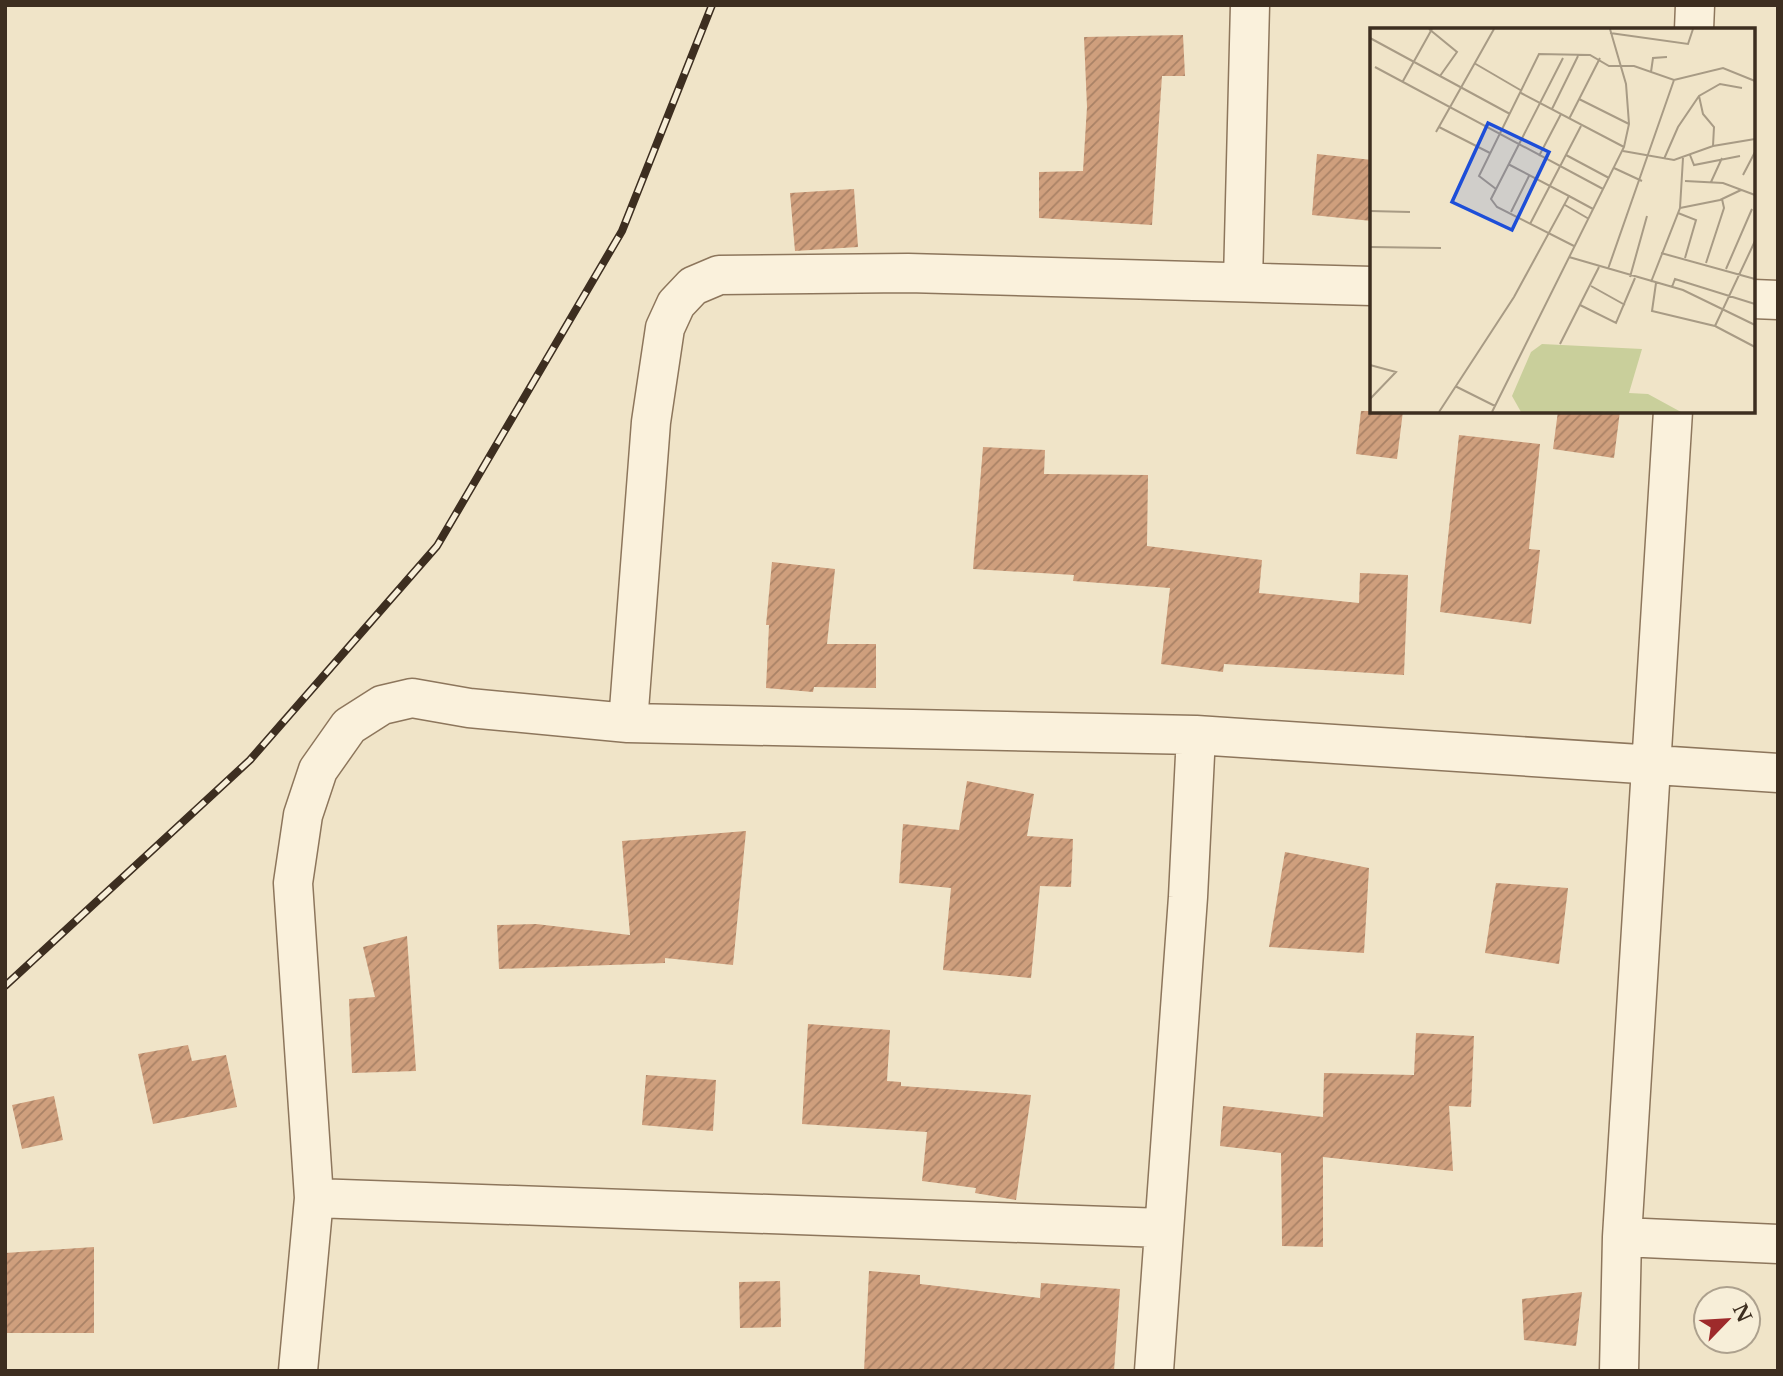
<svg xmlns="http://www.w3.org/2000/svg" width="1783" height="1376" viewBox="0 0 1783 1376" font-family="'Libre Baskerville',serif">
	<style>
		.building { fill: url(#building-hatch) }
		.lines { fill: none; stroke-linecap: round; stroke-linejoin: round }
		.street-casing { stroke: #8d765c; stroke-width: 41 }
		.street { stroke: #faf1dc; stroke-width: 38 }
		.rail-casing { stroke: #3d2e20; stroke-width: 8 }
		.rail { stroke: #f7eed8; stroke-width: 5; stroke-dasharray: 16; stroke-linecap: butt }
		.inset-road { fill: none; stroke: #a89b85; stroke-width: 2 }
		.view { fill: #1d4ed8; fill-opacity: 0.15; stroke: #1d4ed8; stroke-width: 3.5 }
		.inset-edge { fill: none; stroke: #3d2e20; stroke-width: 3.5 }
	</style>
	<defs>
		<pattern id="building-hatch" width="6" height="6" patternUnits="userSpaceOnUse" patternTransform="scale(1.75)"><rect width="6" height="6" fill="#cf9f7d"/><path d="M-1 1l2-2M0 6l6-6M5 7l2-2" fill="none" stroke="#a98266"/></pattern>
	</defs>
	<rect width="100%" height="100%" fill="#f0e4c8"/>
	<path class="building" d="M1183,35L1185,76H1162L1152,225L1039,218V172L1083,171L1087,107L1084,37Z
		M1317,154L1372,160V221L1312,215Z
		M854,189L858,247L795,251L790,193Z
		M1361,411H1403L1397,459L1356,454Z
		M1558,411H1620L1614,458L1553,449Z
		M1459,435L1540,444L1529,549L1540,550L1531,624L1440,612Z
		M983,447L1045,450L1044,474L1148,475L1147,546L1262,560L1259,593L1359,603L1360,573L1408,575L1404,675L1224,664L1223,672L1161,664L1170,588L1073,581L1074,575L973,569Z
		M772,562L835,569L827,644H876V688L814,687L813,692L766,688L769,625H766Z
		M967,781L1034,794L1027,836L1073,839L1071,887L1040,886L1031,978L943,970L951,888L899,883L903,824L959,830Z
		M746,831L733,965L665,958V963L499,969L497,925L536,924L630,935L622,841Z
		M1285,852L1369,868L1364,953L1269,947Z
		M1496,883L1568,888L1559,964L1485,953Z
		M407,936L416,1071L352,1073L349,999L375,997L363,947Z
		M808,1024L890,1030L887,1081L901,1082V1086L1031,1095L1016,1200L975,1193L976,1188L922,1181L927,1132L802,1124Z
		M1416,1033L1474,1036L1471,1107L1449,1106L1453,1171L1323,1157V1247L1282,1246L1281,1153L1220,1146L1223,1106L1323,1117L1324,1073L1414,1075Z
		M188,1045L192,1061L226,1055L237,1107L153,1124L138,1054Z
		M646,1075L716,1080L713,1131L642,1125Z
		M54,1096L63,1140L22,1149L12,1105Z
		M94,1247V1333H5V1253Z
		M869,1271L920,1275V1284L1040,1298L1041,1283L1120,1289L1114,1371H864Z
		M780,1281L781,1327L740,1328L739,1282Z
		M1582,1292L1576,1346L1524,1340L1522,1299Z"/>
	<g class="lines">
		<defs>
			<path id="street" d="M1694,30L1695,5
				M1243,281L1250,5
				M1753,299L1778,300
				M628,723L651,422L665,328L676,304L693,286L719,275L908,273L1372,286
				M314,1198L1163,1228
				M1622,1237L1778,1244
				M298,1371L314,1198L293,883L303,815L318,770L349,726L382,705L412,698L469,708L628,723L1196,735L1778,773
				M1154,1371L1188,897L1196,735
				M1619,1371L1622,1237L1673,411"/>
		</defs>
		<use href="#street" class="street-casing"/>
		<use href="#street" class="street"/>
		<defs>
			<path id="rail" d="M5,986L250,760L437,546L622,231L712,5"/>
		</defs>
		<use href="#rail" class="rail-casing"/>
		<use href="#rail" class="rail"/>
	</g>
	<g transform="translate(1370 28)">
		<rect width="385" height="385" fill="#f0e4c8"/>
		<path d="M172,316L272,321L259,365L278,366L311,384H151L142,368L161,324Z" fill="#c9cf9b"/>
		<path class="inset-road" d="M59,1L87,24L70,48M240,5L318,16L323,1M0,10L140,86M193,30L121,171L127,179L204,218M104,35L152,63M5,39L233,161M281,44L283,30L297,29M33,53L62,1M151,65L254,119M329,68L333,86L344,99L343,118M209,71L259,96M182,81L208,28M199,91L230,30M69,99L120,125M66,104L124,1M253,123L304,132L343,118L385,111M196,127L239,150M320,127L324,137L370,128M169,128L191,86M294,131L308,99L329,68L350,56L372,60M244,140L272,153M373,147L385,124M315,153L353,155L385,167M341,154L352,130M126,161L109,148L169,26L220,27L239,38H264L304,52L353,40L385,53M199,168L223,181M195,177L219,191M310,180L350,172L371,162M0,183L40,184M141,184L159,148M308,185L326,192L315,230M160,196L211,98M0,219L71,220M291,225L385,251M199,229L313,262L385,297M336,235L354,180L352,171M238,241L304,52M356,241L382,181M260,249L277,188M281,254L310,180L313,130M286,255L282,283L345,298L385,213M221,258L255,277M302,259L305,251L385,276M210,277L246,295L265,250M345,298L385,319M190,316L229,239M0,337L26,344L0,371M85,358L125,378M69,384L144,269L199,168L138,136M122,384L254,119L259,96L256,56L240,1"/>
		<path class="view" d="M118,95L179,124L142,202L82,174Z"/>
		<rect width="385" height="385" class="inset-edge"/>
	</g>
	<rect width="1783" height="1376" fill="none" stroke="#3d2e20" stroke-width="14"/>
	<g transform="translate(1727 1320) rotate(65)"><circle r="33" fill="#f7eed8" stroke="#ada18e" stroke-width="2"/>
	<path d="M0-5L12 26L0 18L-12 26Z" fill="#9e2a2b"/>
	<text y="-10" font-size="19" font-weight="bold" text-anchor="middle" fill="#3d2e20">N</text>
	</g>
</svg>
